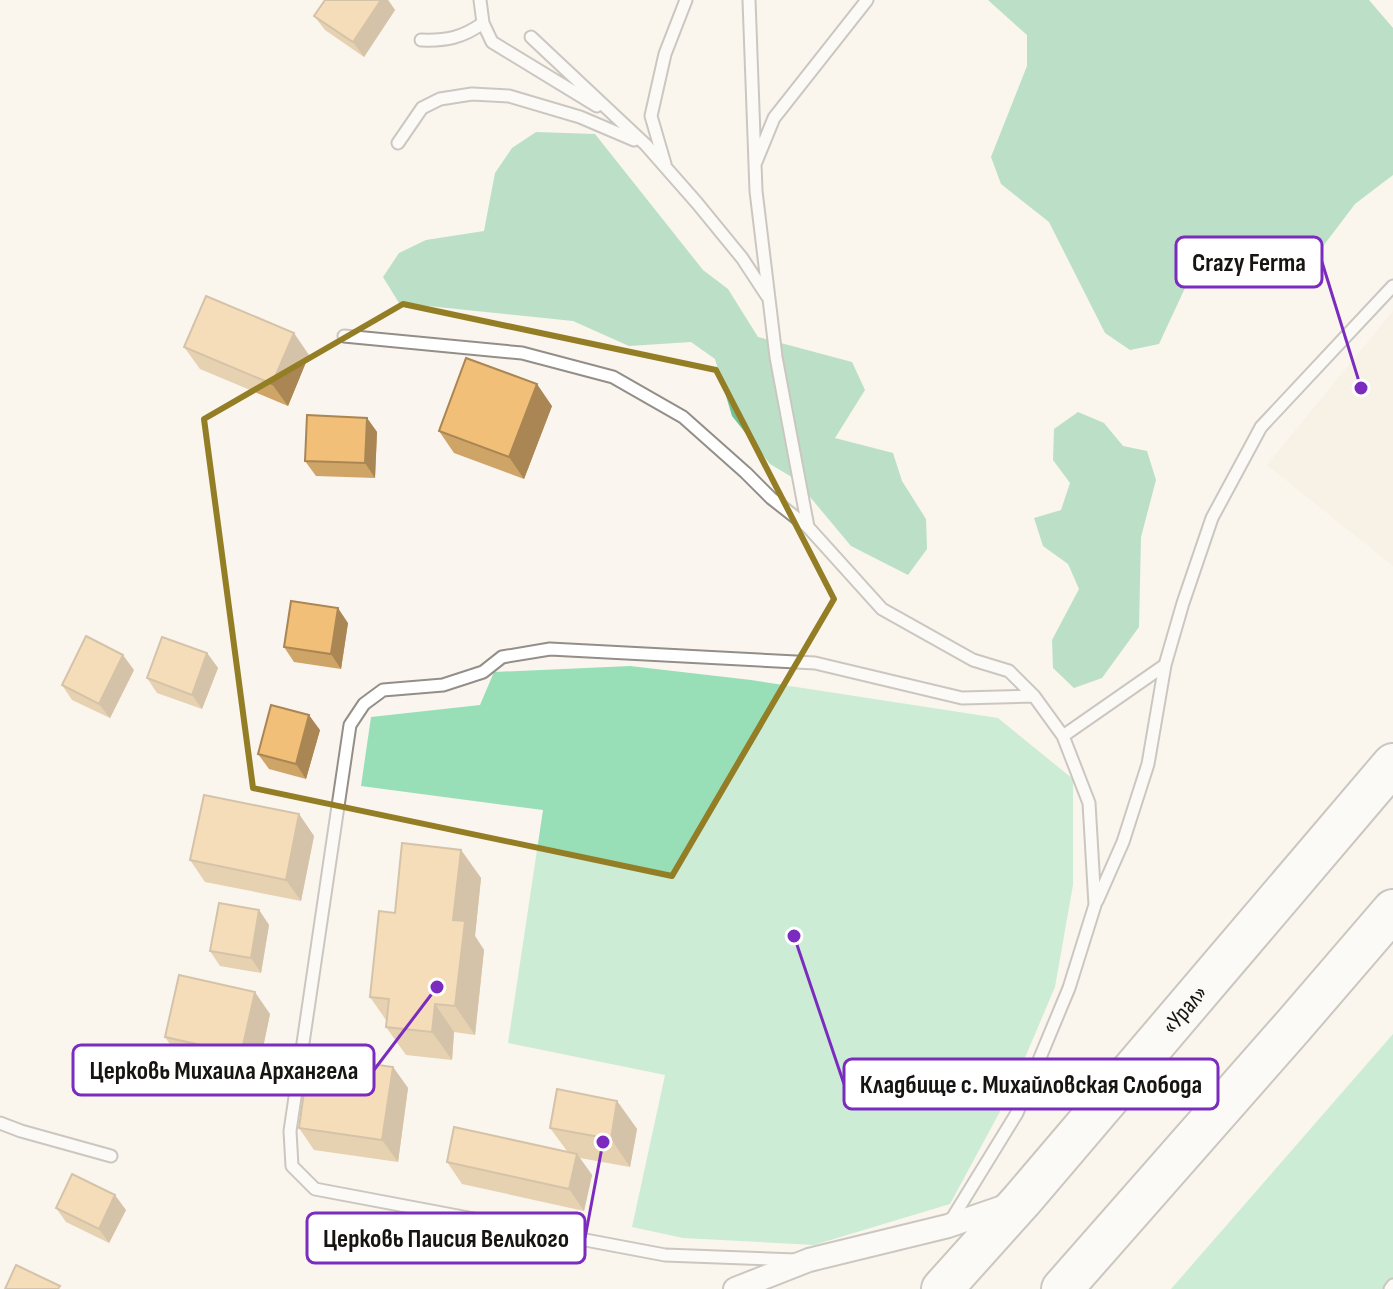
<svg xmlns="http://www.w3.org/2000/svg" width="1393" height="1289" viewBox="0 0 1393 1289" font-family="'Sofia Sans Condensed',sans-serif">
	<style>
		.built { fill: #f4eadc }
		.green { fill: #98dfb8 }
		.forest { fill: #6fc497 }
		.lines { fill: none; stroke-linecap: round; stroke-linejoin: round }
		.lane-casing { stroke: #938e88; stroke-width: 15 }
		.street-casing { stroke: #938e88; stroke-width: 26 }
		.highway-casing { stroke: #938e88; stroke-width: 44 }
		.lane { stroke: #fff; stroke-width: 11 }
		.street { stroke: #fff; stroke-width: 22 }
		.highway { stroke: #fff; stroke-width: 40 }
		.wall { fill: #cfa467 }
		.shaded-wall { fill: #a98654 }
		.building { fill: #f1bf78; stroke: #a98654; stroke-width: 2 }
		.marked { fill: none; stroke: #947e25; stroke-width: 6; stroke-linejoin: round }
		.labels { text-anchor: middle; stroke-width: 7; stroke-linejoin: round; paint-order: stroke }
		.street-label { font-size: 24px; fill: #171512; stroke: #fff }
		.leader { fill: none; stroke: #7b2cbf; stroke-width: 3 }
		.callout-dot { fill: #7b2cbf; stroke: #fff; stroke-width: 3 }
		.callout { fill: #fff; stroke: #7b2cbf; stroke-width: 3 }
		.callout-label { font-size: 26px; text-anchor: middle; font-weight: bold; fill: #171512 }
	</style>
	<rect width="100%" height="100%" fill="#faf5ee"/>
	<path class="built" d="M1393,311V566L1267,465Z"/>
	<path class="green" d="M630,666L751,680L998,718L1073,779V885L1055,987L1010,1093L950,1204L814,1245L683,1238L632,1227L665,1075L508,1043L543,810L361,786L371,717L480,705L494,672Z
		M1393,1034V1289H1171Z"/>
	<path class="forest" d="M988,0H1369L1393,28V175L1355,204L1302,274L1214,270L1185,288L1159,344L1130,350L1105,333L1049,222L1001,184L991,157L1027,66V35Z
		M536,132L595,134L703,270L728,289L758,337L852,362L865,390L835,438L893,453L902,481L926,519L927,549L908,575L851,546L795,479L770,464L732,416L715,359L691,342L629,346L573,321L399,303L383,277L399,253L426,240L484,231L495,173L512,148Z
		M1078,412L1104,423L1123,446L1147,451L1156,480L1141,537L1139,627L1102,678L1074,688L1053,668L1052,640L1079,589L1068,564L1043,546L1034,518L1061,510L1070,483L1053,460L1054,429Z"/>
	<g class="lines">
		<defs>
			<path id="lane" d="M480,0L483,23L492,42L597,106
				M749,0L756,191L776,357L808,527L882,609L973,660L1009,671L1034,696
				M531,37L646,145L697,203L742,258L767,296
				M421,40C446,41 462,38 483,23
				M398,143L422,108L440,99L472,94L509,96L580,117L634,140
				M756,162L774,118L867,0
				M665,164L651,116L665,54L686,0
				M344,336L522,353L613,377L683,417L746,473L771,498L808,527
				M1063,736L1165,665L1183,603L1212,518L1261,427L1393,286
				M1097,901L1123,842L1148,764L1165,665
				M0,1123L21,1131L111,1156
				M796,1260L665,1255L315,1189L292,1166L290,1131L350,725L364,704L383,690L443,685L483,672L502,657L550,649L815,663L962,698L1034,696L1063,736L1089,803L1095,905L1069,988L1017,1113L950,1222
				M1390,1289L1393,1285"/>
			<path id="street" d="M735,1289L809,1260L948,1226L1009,1205"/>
			<g id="highway">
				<path id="s1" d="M942,1289L1022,1200L1393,764"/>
				<path d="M1062,1289L1295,1024L1393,910"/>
			</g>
		</defs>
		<use href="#lane" class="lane-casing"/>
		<use href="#street" class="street-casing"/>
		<use href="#highway" class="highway-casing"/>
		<use href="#lane" class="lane"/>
		<use href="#street" class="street"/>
		<use href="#highway" class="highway"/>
	</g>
	<path class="wall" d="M325,0H388L395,10L364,57L325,30L314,16Z
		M184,347L309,355L288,406L200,369Z
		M552,406L524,479L454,453L439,431Z
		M367,418L377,432L375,478L316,476L305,461Z
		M348,623L341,669L294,662L284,647Z
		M207,653L218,668L202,709L157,693L147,678Z
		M134,670L110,718L72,700L62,685Z
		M320,730L306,779L269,769L258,754Z
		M299,814L314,836L301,901L205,882L190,860Z
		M461,850L481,878L475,936L484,950L475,1035L454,1032L452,1060L406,1055L386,1027V1020L370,997L395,913Z
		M259,910L269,925L261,973L220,966L210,951Z
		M270,1014L257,1076L180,1059L165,1037Z
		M393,1067L408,1088L398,1162L314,1150L299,1128Z
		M617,1101L637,1129L630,1167L580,1158L592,1175L584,1211L462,1184L447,1162L567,1151L550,1128Z
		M56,1208L126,1210L109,1243L66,1222Z"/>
	<path class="shaded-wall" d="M381,0H388L395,10L364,57L353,42Z
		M294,333L309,355L288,406L272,384Z
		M537,384L552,406L524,479L509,457Z
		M367,418L377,432L375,478L365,463Z
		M338,608L348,623L341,669L331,654Z
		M207,653L218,668L202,709L192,695Z
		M123,655L134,670L110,718L99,704Z
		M309,715L320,730L306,779L296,764Z
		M299,814L314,836L301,901L286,880Z
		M461,850L481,878L475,936L484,950L475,1035L455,1006L453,920Z
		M259,910L269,925L261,973L251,958Z
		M255,992L270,1014L257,1076L241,1054Z
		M435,1004L454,1032L452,1060L432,1032Z
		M393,1067L408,1088L398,1162L382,1140Z
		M617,1101L637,1129L630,1167L611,1139Z
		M577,1154L592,1175L584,1211L569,1189Z
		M115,1195L126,1210L109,1243L99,1229Z"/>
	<path class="building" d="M325,0H381L353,42L314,16Z
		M206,296L294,333L272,384L184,347Z
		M466,358L537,384L509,457L439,431Z
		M307,415L367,418L365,463L305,461Z
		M291,601L338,608L331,654L284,647Z
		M86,636L123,655L99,704L62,685Z
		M162,637L207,653L192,695L147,678Z
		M271,705L309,715L296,764L258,754Z
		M204,795L299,814L286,880L190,860Z
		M402,843L461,850L453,920L465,921L455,1006L435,1004L432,1032L386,1027L389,999L370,997L379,911L395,913Z
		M219,903L259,910L251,958L210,951Z
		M179,975L255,992L241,1054L165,1037Z
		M309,1055L393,1067L382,1140L299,1128Z
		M557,1089L617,1101L611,1139L550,1128Z
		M454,1127L577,1154L569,1189L447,1162Z
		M72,1174L115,1195L99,1229L56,1208Z
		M16,1265L60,1286L58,1289H5Z"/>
	<path d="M0 0H1393V1289H0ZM403,304L716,370L834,599L672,876L253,788L204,419Z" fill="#faf5ee" fill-opacity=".55" fill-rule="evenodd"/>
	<path class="marked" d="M403,304L716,370L834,599L672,876L253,788L204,419Z"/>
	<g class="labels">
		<g class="street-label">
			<text dy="8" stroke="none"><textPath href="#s1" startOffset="370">«Урал»</textPath></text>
		</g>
	</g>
	<path class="leader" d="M1361 388L1322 262M437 987L374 1070M794 936L844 1084M603 1142L585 1238"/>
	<g class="callout-dot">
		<circle cx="1361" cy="388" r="8"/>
		<circle cx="437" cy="987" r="8"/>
		<circle cx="794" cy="936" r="8"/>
		<circle cx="603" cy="1142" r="8"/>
	</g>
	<g class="callout">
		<rect x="1176" y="237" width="146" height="50" rx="8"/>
		<rect x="73" y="1045" width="301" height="50" rx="8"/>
		<rect x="844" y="1059" width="374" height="50" rx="8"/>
		<rect x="307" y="1213" width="278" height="50" rx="8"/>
	</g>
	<g class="callout-label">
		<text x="1249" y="271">Crazy Ferma</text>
		<text x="224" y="1079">Церковь Михаила Архангела</text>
		<text x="1031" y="1093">Кладбище с. Михайловская Слобода</text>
		<text x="446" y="1247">Церковь Паисия Великого</text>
	</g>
</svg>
